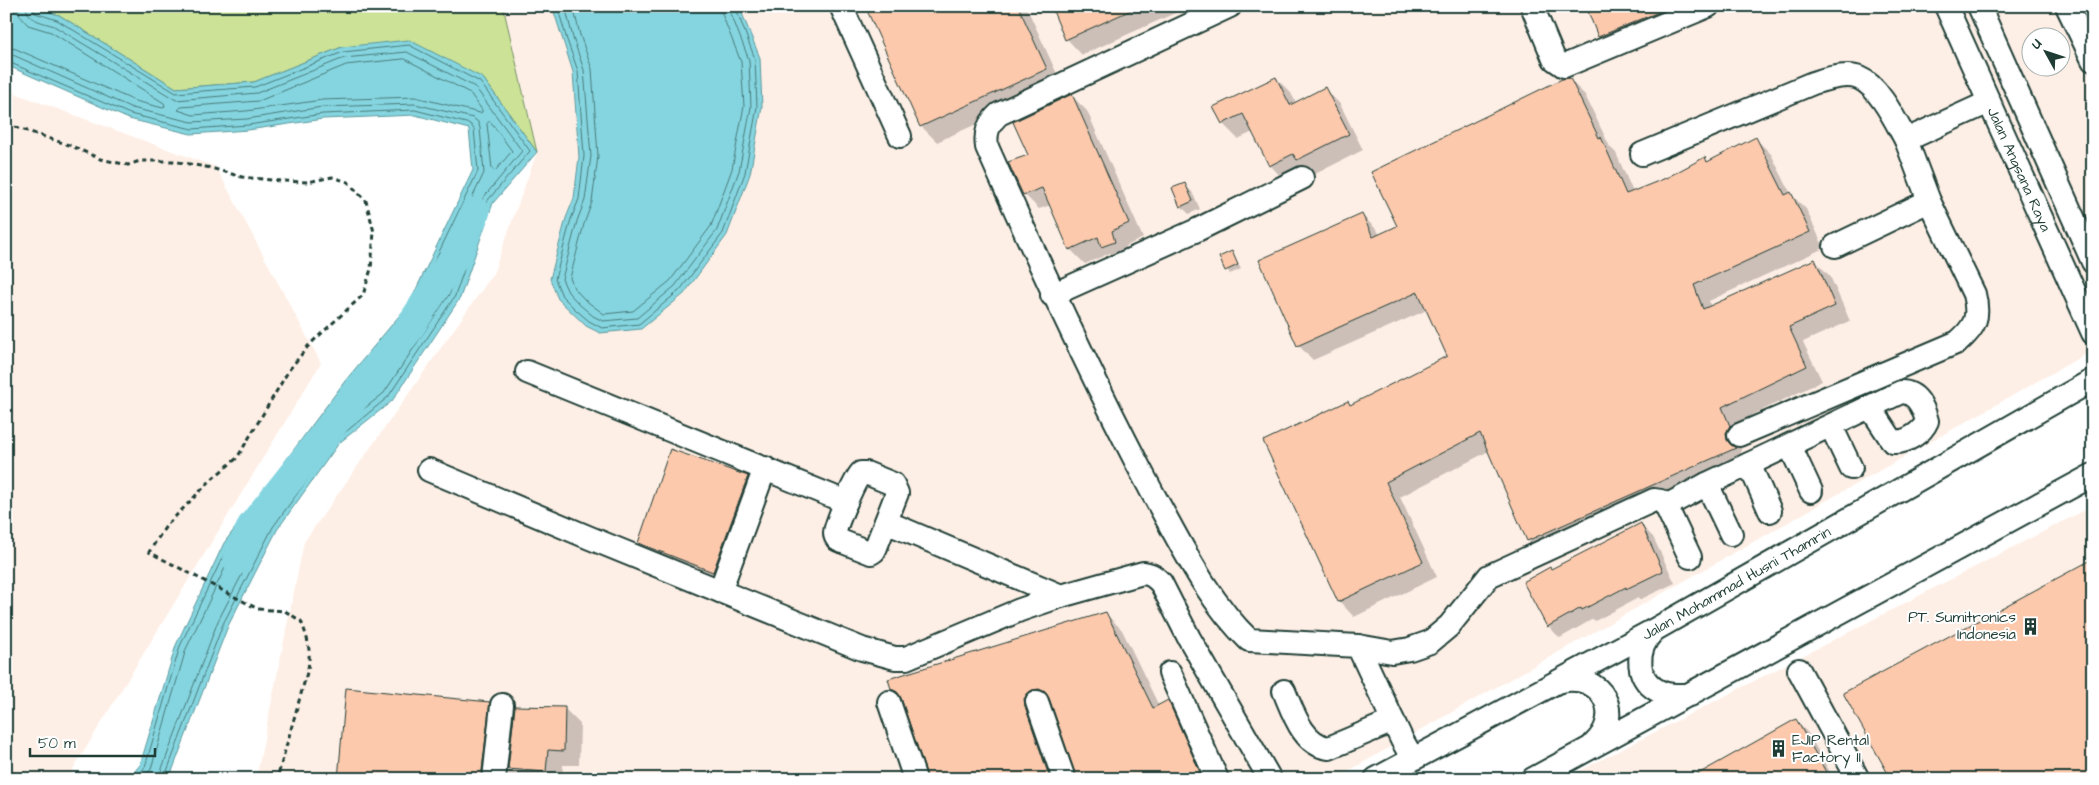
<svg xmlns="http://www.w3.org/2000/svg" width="2099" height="785" viewBox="0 0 2099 785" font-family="'Architects Daughter',sans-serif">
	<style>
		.built { fill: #feefe6; fill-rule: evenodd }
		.green { fill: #cbe297; stroke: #759066 }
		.water { fill: #85d5e0; stroke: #5c989b }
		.shadow { fill: #0003 }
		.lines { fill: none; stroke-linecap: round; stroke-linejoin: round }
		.shore { stroke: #487a79; stroke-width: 1 }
		.river { stroke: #85d5e0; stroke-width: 30 }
		.building { fill: #fdc9ad; stroke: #1f3d34 }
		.minor-casing { stroke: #1f3d34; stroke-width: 26 }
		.path { stroke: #1f3d34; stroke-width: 3; stroke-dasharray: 5 4; stroke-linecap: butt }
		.minor { stroke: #fff; stroke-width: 22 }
		.labels { text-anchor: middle; stroke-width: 4; stroke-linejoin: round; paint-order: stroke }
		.street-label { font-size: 15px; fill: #1f3d34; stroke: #fff }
		.poi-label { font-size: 15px; fill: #1f3d34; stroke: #fff; text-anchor: end }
	</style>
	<rect width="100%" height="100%" fill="#fff"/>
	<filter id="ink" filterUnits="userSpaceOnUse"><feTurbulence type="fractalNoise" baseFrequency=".02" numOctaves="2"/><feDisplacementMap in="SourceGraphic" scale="10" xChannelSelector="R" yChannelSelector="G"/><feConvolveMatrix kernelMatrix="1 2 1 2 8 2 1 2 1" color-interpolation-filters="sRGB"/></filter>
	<g filter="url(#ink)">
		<path class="built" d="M503,6H2093V350L1334,779H256L304,542L493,274L537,152ZM2032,38H2062V68H2032Z
			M6,90L216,167L321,363L67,779H6Z
			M2093,506V779H1564Z"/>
		<path class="green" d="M30,6H503L537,152L483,78L342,47L254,82L176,88L59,15Z"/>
		<path class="water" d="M6,6H30L59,15L176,88L254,82L342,47L409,40L483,78L537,152L493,203L460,298L392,401L339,443L277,530L228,626L169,779H128L140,765L176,645L224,543L345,381L409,304L473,170L469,129L415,115L323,119L248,130L191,134L129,119L6,65Z
			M554,6H739L760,58L762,107L750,174L727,235L684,294L641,329L600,333L586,326L558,299L550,279L566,218L574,198L579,157L573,72L554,12Z"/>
		<path class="shadow" d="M866,6H1026L1062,85L937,142L921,126Z
			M1052,6H1183L1184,9L1082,55L1067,39Z
			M1587,6H1726L1615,52L1600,37Z
			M2086,6H2093V22Z
			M1276,78L1291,93L1296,103L1325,89L1340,104L1363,150L1313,175L1308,169L1285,181L1270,165L1253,132L1238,139L1223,124Z
			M1569,79L1585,95L1610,147L1616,153L1633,192L1667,179L1704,158L1708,162L1756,139L1771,154L1791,194L1806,209L1824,248L1709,301L1711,307L1815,261L1830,276L1850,321L1803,342L1822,381L1736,423L1745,442L1741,449V455L1750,463L1543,556L1528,540L1489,451L1400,497L1437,577L1354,617L1339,601L1265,442L1351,406L1448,356L1427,310L1313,360L1298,345L1362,215L1377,230L1380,235L1399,227Z
			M1072,96L1087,111L1143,238L1126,246L1130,257L1117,261L1110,253L1085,264L1070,249L1051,205L1039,209L1024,194L1029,156Z
			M1184,184L1192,192L1200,209L1189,214L1181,206Z
			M1231,252L1241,269L1230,274L1220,257Z
			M747,477L763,493L729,587L655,559L639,543Z
			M1641,525L1653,537L1675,583L1639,600L1638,598L1595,621L1593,619L1560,638L1548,626L1552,570Z
			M2093,561V779H1892Z
			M1106,614L1122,630L1159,706L1167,702L1183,717L1210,779H1078L1052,705H1048L1059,779H929L903,699L893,688Z
			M489,703L504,718L498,779H339Z
			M516,707L565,709L580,724L579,765H563L562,779H508Z
			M1796,721L1808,733L1834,779H1692Z"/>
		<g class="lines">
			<path class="shore" d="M26,6C27,21 43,22 54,26L176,100L257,93L344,58L407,52L475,87L522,151L483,198L450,293L384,393L331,435L268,524L218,621L158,779
				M32,6L35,13L57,20L176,93L255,87L343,52L409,45L480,82L530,151L488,200L455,296L388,397L336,440L273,527L223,624L164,779
				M559,6V12L567,40L578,71L584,156L579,199L571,219L555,279L562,296L576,310L589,321L602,328L639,324L680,290L723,233L745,173L757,107L755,59L735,6
				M565,6L573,38L584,70L591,156L585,200L577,221L562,279L568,292L580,305L593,316L603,321L637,318L675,286L717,230L739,171L751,107L749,60L728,6
				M573,6L580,35L592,69L598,156L592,202L584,224L570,278L574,288L585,300L604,314L633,311L670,281L711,226L732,169L744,106L741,62L722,14L721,6
				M6,47L16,49L135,101L163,108L165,106L164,103L51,32L28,25L20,16L18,6
				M6,54L13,55L132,108L192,122L247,119L322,107L415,104L473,118L478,122L480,128L484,173L419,309L354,388L234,549L186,649L151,769L143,779
				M405,59L470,93L482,110V112L480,113L415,97L322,100L246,111L193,115L178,110L181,107L259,101L346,65Z
				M6,61L130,114L192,129L248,125L323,114L415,110L470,124L474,129L478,171L413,306L349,384L228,546L180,646L145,767L135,779
				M490,121L512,151L495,171L492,169L487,124Z
				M444,277L446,280L438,297L435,298L434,295Z
				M410,335L411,339L378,388L356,406H353L352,403L407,336Z"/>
			<path class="river" d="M237,560L252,526L408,330L459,250L475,212"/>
		</g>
		<path class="building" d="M865,6H1018L1047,69L920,127Z
			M1051,6H1140L1065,40Z
			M1586,6H1673L1598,37Z
			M1276,77L1290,105L1325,87L1349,134L1297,160L1293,154L1269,166L1243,114L1222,124L1213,107Z
			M1570,78L1599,138L1601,137L1626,194L1666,178L1705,157L1707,162L1756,137L1785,195L1791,192L1810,232L1694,285L1703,309L1815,259L1835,306L1789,327L1807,366L1722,407L1730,426L1726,433L1727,440L1731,445L1736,448L1527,541L1480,433L1386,482L1423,562L1338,602L1263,441L1348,401L1350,405L1447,356L1418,292L1297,346L1259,260L1362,214L1373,237L1397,226L1371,172L1562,79Z
			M1072,94L1129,223L1112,231L1115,242L1101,247L1098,237L1069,250L1042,188L1023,195L1008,162L1028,155L1013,122Z
			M1185,183L1193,201L1180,207L1172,188Z
			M1232,251L1238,265L1225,271L1219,257Z
			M670,449L748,476L713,572L638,543Z
			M1641,523L1663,571L1626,589V587L1582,610L1581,608L1547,627L1523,582L1550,567L1551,569Z
			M2093,559V773L2082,779H1891L1843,693Z
			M1106,612L1153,708L1168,700L1200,772L1187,779H1077L1049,698L1045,692L1039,689L1032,690L1027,694L1024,699L1025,706L1050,779H928L901,698L897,692L891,689L888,679Z
			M346,688L490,702L481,779H338Z
			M515,706L565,707L564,751L548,750L546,772L508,769Z
			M1796,719L1830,779H1689Z"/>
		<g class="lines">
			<defs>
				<g id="minor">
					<path d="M841,6L900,136"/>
					<path d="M1230,6L999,114C988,124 985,133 987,147C1039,264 1092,379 1152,492C1180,542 1207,600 1249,640L1358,646L1402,740L1413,759"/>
					<path d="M1532,6L1554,59L1564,66L1708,6"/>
					<path id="s1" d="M1946,6L2093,333"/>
					<path d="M1979,6L2093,262"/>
					<path d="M2067,6L2093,60"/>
					<path d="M1642,154L1813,83C1825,79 1847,73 1859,78C1879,86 1896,122 1906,140"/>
					<path d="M1835,246L1929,201"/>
					<path d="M1052,295L1197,230L1302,178"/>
					<path d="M527,372L846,502"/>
					<path d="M1831,426L1851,468"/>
					<path d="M1739,435L1958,342C1975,327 1980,318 1974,294L1929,201L1906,140L1989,102"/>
					<path d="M1790,446L1811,491"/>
					<path d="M1749,464L1770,511"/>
					<path d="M429,470L590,538L862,649L895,658H906L1020,610L1061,596L886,522"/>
					<path d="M861,473H866L893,484L897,493L876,547L874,551L871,553L838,540C836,537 835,537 835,533C836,523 854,481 861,473Z"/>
					<path d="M1707,484L1731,534"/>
					<path d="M1666,506L1707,484L1901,392C1917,392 1923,407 1927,421C1922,433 1906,443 1893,442L1870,407"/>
					<path d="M720,591L765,468"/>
					<path d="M1061,596L1143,573C1152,574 1155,577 1161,583L1189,638L1270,779"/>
					<path d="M1653,631C1635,650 1634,682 1663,693C1671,696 1681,695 1690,695"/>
					<path d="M1358,646L1392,652L1410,649L1430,642L1449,626L1489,576L1654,500L1661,501L1666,506L1690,557"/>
					<path d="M1799,670L1858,779"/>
					<path d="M1170,673L1217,779"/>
					<path d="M1561,681C1602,672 1625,715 1594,744"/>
					<path d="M1284,691C1293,712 1303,745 1329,748L1393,721"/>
					<path d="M889,702L915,779"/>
					<path d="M1037,702L1064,779"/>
					<path d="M494,779L502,705"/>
					<path id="s2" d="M1376,779L1654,630L2093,380"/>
					<path d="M1533,779L2093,475"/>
				</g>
			</defs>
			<use href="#minor" class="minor-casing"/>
			<path class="path" d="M6,124L72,146L100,159L128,165L140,161H173L211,168L242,177L281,181L308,182L332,177L348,182L366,201L374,232L371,269L363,295L309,345L289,370L237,458L213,478L166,526L149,552L258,609L285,611L301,621C308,639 311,649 308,669L277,779"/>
			<use href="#minor" class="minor"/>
		</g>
	</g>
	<defs>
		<symbol id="building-bare" viewBox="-9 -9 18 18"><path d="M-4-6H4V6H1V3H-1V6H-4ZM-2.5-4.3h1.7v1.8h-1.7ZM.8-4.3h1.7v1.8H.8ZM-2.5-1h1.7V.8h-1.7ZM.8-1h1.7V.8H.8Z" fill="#1f3d34" stroke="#fff" stroke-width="2.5" paint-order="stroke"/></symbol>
	</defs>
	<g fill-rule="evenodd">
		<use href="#building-bare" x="2018" y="614" width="25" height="25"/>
		<use href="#building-bare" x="1766" y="736" width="25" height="25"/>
	</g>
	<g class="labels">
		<g class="street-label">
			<text dy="5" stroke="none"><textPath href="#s1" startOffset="179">Jalan Angsana Raya</textPath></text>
			<text dy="5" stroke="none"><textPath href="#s2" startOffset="410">Jalan Mohammad Husni Thamrin</textPath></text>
		</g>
		<g class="poi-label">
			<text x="2016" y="622">PT. Sumitronics<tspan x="2016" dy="17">Indonesia</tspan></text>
			<text x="1792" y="745" text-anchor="start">EJIP Rental<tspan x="1792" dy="17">Factory II</tspan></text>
		</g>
	</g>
	<rect width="2099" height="785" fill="none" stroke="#fff" stroke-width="25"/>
	<rect x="12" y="12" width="2074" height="760" fill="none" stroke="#1f3d34" stroke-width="2" filter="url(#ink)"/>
	<g transform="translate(2046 52) rotate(310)"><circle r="24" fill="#ffffff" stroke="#a5b1ae"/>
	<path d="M0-4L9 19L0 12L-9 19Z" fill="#1f3d34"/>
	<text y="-8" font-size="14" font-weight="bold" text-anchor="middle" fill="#1f3d34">U</text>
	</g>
	<path d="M30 748v8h125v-8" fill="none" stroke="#1f3d34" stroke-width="2.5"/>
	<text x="38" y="748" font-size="15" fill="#1f3d34" stroke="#ffffff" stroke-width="4" paint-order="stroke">50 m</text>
</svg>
